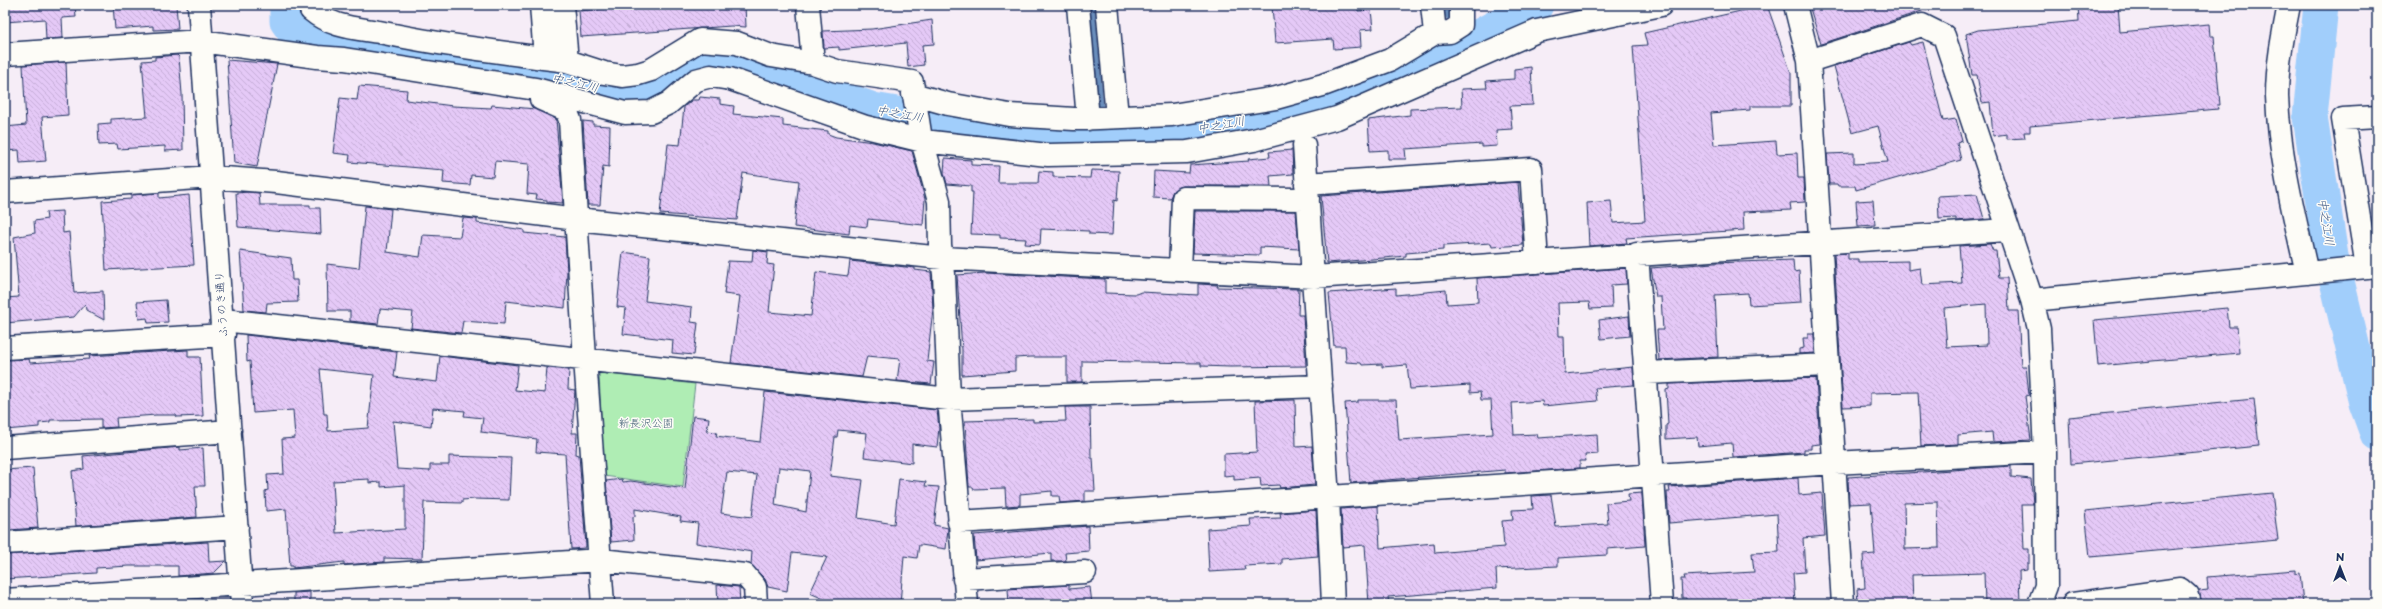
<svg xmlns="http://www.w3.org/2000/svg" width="2382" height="609" viewBox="0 0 2382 609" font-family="'Playpen Sans','Klee One',sans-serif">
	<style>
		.park { fill: #afedb4; stroke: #658e89 }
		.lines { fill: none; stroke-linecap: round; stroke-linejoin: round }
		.stream { stroke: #6b8ebc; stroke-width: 6 }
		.river { stroke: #a1cefb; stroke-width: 35 }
		.building { fill: url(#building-back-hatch); stroke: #1b2f5e; fill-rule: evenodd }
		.minor-casing { stroke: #1b2f5e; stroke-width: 25 }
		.minor { stroke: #fdfcf7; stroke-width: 22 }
		.labels { text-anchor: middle; stroke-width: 3; stroke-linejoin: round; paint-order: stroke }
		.street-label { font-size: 11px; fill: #1b2f5e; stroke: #fdfcf7 }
		.park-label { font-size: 11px; fill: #405e74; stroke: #fdfcf7 }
		.water-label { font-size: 12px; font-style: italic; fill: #3c5785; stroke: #fdfcf7 }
	</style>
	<defs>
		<pattern id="building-back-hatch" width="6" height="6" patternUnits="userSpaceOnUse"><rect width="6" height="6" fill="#e5c9f7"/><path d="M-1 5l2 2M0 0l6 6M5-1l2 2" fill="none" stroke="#c4add6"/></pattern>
	</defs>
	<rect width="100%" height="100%" fill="#f6edf7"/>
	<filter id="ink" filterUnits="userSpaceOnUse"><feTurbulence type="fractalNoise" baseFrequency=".025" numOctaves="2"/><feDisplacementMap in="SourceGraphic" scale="8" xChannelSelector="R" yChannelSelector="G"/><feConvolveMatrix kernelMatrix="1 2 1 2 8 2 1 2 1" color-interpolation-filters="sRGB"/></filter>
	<g filter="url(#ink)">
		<path class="park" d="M599,373L695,384L683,487L604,476Z"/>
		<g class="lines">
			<path class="stream" d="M1092,5L1101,113
				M1447,5L1448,16
				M2320,7L2377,5
				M1451,47V51"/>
			<path class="river" d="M287,5V21L297,35L552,78L621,94H646L666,84L690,61L704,56H723L873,110L1013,134L1167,133L1222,127L1350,95L1460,47L1536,5
				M2321,5L2310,117L2331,256L2366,403L2377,433"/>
		</g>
		<path class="building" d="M5,5H75L76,17L62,18L63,38L46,39L45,19L5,22Z
			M113,5H176L178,29L153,30V26L115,29Z
			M642,5H745L746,27L731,26L581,37L579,11Z
			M1290,5H1358V11L1371,10L1373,29L1360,30L1361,47L1334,49L1333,39L1275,43L1272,6Z
			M1767,5L1791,73V106H1750V110L1711,113L1714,145L1776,141L1777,154L1797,153L1798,178H1804L1805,202L1790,203L1791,210L1743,212L1744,230L1626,238L1627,243L1589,246L1587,203L1611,201L1613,223L1645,221L1633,46L1647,45L1644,33Z
			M1809,5H1927L1928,9L1821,44Z
			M2078,5H2118L2120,32L2209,24L2210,36H2214L2220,105H2217L2218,109L2030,126V132H2024L2025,138L2007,139V134L1993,136L1990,102L1982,103L1977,75H1972L1966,34L1978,30L2079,21Z
			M932,20L934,44L922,45L924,65L908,67L906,43L839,50V47L824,48L823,31L872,29Z
			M1909,42L1911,45L1923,42L1943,121L1956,119L1962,141L1957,143L1961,160L1856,190L1855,186H1838L1837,184H1829L1827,154L1854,153V164L1888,162L1878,126L1852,133L1834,66Z
			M177,55L179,57L182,94L183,150L165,151V146L118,149L117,144L99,145L98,124L111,123V119L147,117L142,61L155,60V57Z
			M227,60L277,64L257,167L234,163Z
			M66,62L68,115L42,117L46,161L20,163L19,150L5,151V127L26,125L23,65Z
			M1531,67L1533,105L1510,106L1512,129L1496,130L1497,146L1482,147V144L1405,149L1406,159H1388V150L1370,151L1368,120L1410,115V109L1462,107L1461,89L1487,88L1486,81L1514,79V69Z
			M359,86L407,90L406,100L453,106L491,108L492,105L535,109L556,119L563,203L547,202V200L536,199L537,195L527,194L529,164L495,161L493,177L471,175L470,185L443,183L444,170L349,162L350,155L333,153L340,98L357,100Z
			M700,97L720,99V104L734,106L733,114L783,119V126L828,131V134L836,137L873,142L912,151L925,199L923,225L868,219L867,227L850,225L849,234L794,227L799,181L743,173L737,220L660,214L668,144L680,145L684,107L692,100H699Z
			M583,121L593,122V125L610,126L609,167L603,166L600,205H588Z
			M1292,150L1293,174L1270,176L1271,186H1183L1173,191L1170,198L1153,197L1154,171L1189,173L1190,165L1249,161L1248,159L1270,157L1269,152Z
			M945,158L971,160V165L999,166L998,183H1038L1039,171L1053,172V177L1090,178L1091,170L1119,171L1117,201L1114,200L1112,235L1089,234V231L1041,229L1040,245L1025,244L1026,239L1000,238V235L971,234L973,192H971V186L947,184L944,173Z
			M1518,182L1523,245L1492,247L1491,243L1443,246V250L1406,253V256L1327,263L1321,196Z
			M248,192L259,193L260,205H310V208H320L321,234L238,227L236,193Z
			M159,193V198L189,195L194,265L106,270L102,201L131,199V195Z
			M1977,194L1984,219L1956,221V218L1939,219L1938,196Z
			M1873,200L1875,225L1858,226L1856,201Z
			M365,206L391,209L387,252L420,257L423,235L460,237L463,218L477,219V223L524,230V233L565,237L567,272L565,308L506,301L504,324L463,321L461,333L411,328L413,312L380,309L378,324L350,321V311H328L327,264L359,268Z
			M62,211L63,233L69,232L74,293L103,291L104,320L86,310L85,304L74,317L5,323V298L19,297L14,237L35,233L34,221L47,219L46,212Z
			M1195,211H1296L1299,249L1260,247V255L1193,253Z
			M1990,244L1993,251H1996L1999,278H2007L2009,311H2018L2021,366H2026L2029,395L2025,396L2031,440L1993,442L1992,432L1958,435V444L1921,446L1918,392L1870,393V406L1843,407L1834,254L1848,253V259H1858V262L1908,261V270L1920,268L1922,285L1962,283L1959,246ZM1986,304L1987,345L1947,347L1944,308Z
			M753,250L768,252L767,264L774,265L769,312L811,316L816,272L848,276L850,261L915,268V270L931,272L933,309L927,361L934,362L931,384L897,381L900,359L867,356L862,377L731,363L740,296L724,294L728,261L752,262Z
			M240,251L291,258L292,280H297L298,302L267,303L266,312L244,310Z
			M623,252L650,256L645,301L692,307L691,322L698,323L694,355L672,353L673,340L623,334L626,308L617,307Z
			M1793,260L1794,272L1799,271L1801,302L1749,305L1748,293L1715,295L1718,357L1659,360L1657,330H1663L1661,297H1656L1651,268L1713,263Z
			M1626,268L1627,284L1611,285L1612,308L1590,309L1589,302L1558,303L1559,336H1564L1565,374L1633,367L1634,385L1595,388L1597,401L1543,406L1542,401L1512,403L1514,435L1537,434L1538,438L1597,434L1598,454L1585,455L1586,461H1580V468L1505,473V470L1351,483L1345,403L1358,402V400H1396L1399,440L1493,434L1491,400H1481L1480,392L1470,393V385L1410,389L1407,365L1382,367V364L1362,365L1361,363L1346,362L1345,346H1334L1329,293L1396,288V295L1446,290L1447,304L1478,302L1477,278Z
			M985,273L1105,279V293L1136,294L1141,292L1198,295V284L1218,285L1217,287L1299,289L1298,315H1303L1306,366L1230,367L1201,366V363L1082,361V382H1067V357H1031L1015,358V371L962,375V350L957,275Z
			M166,300L168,322L148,323L147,318L139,319L137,302Z
			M2227,308L2229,327H2237L2239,353L2098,366L2094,320Z
			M1629,316L1630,336L1601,339L1599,320Z
			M1808,334H1814L1815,353L1799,354V349L1804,348L1803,338H1808Z
			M246,335L397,352L394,377L437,382L440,356L518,365L515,390L545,393L547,368L569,370L568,389L575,390L572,433H577L576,454L579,455L586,546L585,548L571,549L565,454L536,452L537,439L481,432L483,418L464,416L465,411L433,408L431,426L393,421L397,469L430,471V465H449V456L511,458L509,500L475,499L462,500V503L424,502L422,559L384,558V562L344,565V562L293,568V566H290L286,509L266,511L265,491L268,490L267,475L284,474L282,439L295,438L293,410L253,413L250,361L247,362ZM320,369L374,375L368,428L328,431L327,414H324ZM369,479V483L381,482V487L405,485V529L336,533L333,481Z
			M188,350V357H200L203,416L177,417L176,415H156L116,418L117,427L101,428V419L50,420V422L39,423V427L5,430V360L29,359L30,363L90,359L89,356Z
			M1816,378L1820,444L1811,445V449H1804V452L1733,457L1732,443L1698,446L1697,437L1666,439V425L1668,424L1666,390L1669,389V384Z
			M765,392L937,410L939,428L937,447L912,444V463L864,457L867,433L838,430L837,437H835L830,476L863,480L858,518L894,524L899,479L926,482L925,486L939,487L934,525L948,528L946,549L921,545H919L917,558L904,556L900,604H835L810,593L827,557L792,553L787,591L768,587L765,579L751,565L752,552L696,543L698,523L680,521L681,517L635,509V516L633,517L634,540L611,542L606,481L622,479L623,482L631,481L685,489L693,416L709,418L707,431L717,432L716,436L760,442ZM779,467L810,471L806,512L775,505ZM727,472L757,475L752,517L721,513Z
			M2254,399L2259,446L2071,464L2069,417Z
			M1295,400L1296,447L1312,446L1315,485L1280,488L1279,485L1261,486L1260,478L1234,480V475L1224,476V454L1257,452L1255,401Z
			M1065,407H1090L1091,458H1093L1095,491H1085V501L1060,503L1059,496H1052V491L1020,494V505L1006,506L1005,488L973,489V487H969L965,421L1033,419V422L1066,421Z
			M180,447V450L203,448L205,486H195L197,517L76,526L72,471L84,469L83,456Z
			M2011,466V477L2031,479L2033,504H2022L2024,549H2029V564H2027V570L2019,571L2020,604H1985L1984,573L1912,575L1913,604H1858L1857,589L1865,588L1863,555L1875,554L1871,503L1849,504L1848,477ZM1938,502L1939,548L1905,549L1904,503Z
			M33,468L38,528L8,530L5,470Z
			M1798,478L1799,495L1822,493L1825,536L1803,538L1805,572L1793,573L1795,604H1686V598H1682L1681,579H1685L1684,576L1754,572L1752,553L1779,552L1777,514L1669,523L1667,492H1670L1669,487Z
			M1642,493L1645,546L1607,549V555L1558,558V566L1496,569L1497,588L1388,597L1389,604H1369L1365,545L1343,547L1341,509L1378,506L1380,548L1434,543L1435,553L1504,547L1502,521L1513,520L1512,510L1533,509L1532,496L1551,495L1556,527L1608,524L1606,503L1629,501L1628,494Z
			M2272,493L2278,540L2090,557L2085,511Z
			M1316,510L1318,556L1282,559V564L1244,566L1245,570L1209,572L1207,529L1251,526L1250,519L1281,518L1280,513Z
			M1088,526L1089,551L1065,553L1066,561H1051V553L976,560L974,535Z
			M208,542L209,562L226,561L214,573L178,576V566H129L96,568V573L5,579V555Z
			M2296,570V574L2300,573L2303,604H2288V601L2258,604H2202L2199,591L2208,590L2207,577Z
			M717,585L739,587L740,604H718Z
			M1069,585V589L1090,587L1092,604H1009L1008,589Z
			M310,592V604H294V593Z"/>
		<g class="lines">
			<defs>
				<path id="minor" d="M199,5L242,604
					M311,5V10C331,27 355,28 379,32C441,45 505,53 567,61L604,73L622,76L638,74L651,70L700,40L737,43L771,56L813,63
					M541,5L545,58
					M562,5L567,61
					M808,5L813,63L837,71L912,82L920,133L939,201L940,245L944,274L949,399L967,604
					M1078,5L1088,119
					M1107,5L1117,117
					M1432,5L1435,33
					M1795,5L1809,61L1843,604
					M2289,5C2283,35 2277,65 2277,96C2279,155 2294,215 2307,273
					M5,54L201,41L317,57L344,59L536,89L625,113L651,112L669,103L696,80L711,76L730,79L866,127L923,141L1048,155L1187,152L1254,140L1337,118L1537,31L1661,5
					M1809,61L1922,25L1944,36L2032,300L2039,329L2045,452L2046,586L2039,604
					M913,94L948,104L1009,115L1074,119L1172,115L1276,98L1323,85L1390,60L1435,33L1450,32L1461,25V5
					M541,99L566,110L570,120L585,359L603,604
					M1304,145L1328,498L1333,604
					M1306,184L1531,169L1537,262
					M5,192L211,177L276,182L577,219L942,258L1314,277L2007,230
					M1637,254L1662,604
					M2367,267L2343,119L2377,117
					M1180,270L1183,198L1308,199
					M2032,300L2377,266
					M223,320L949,399L1321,386
					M5,348L224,335
					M1646,373L1827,365
					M5,448L230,431
					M959,522L1834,463L2045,452
					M5,543L237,527
					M964,579L1085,572
					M5,600L600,560L745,575L755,587L756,604
					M2073,604L2180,589L2188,596L2190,604"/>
			</defs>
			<use href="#minor" class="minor-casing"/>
			<use href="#minor" class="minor"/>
		</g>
	</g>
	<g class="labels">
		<g class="street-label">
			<text transform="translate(221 304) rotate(-94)" y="4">ふうのき通り</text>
		</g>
		<g class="park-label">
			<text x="646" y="427">新長沢公園</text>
		</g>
		<g class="water-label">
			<text transform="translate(575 83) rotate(13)" y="4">中之江川</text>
			<text transform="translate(900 114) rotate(10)" y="4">中之江川</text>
			<text transform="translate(1221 125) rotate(-10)" y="4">中之江川</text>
			<text transform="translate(2326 222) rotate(81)" y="4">中之江川</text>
		</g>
	</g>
	<rect width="2382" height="609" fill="none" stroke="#fdfcf7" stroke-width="20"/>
	<rect x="10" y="10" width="2362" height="589" fill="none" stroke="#1b2f5e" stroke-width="1.5" filter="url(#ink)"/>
	<g transform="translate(2340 567)" stroke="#fdfcf7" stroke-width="3" paint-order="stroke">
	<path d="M0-3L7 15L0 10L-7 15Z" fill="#1b2f5e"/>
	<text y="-6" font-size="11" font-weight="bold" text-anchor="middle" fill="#1b2f5e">N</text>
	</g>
</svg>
